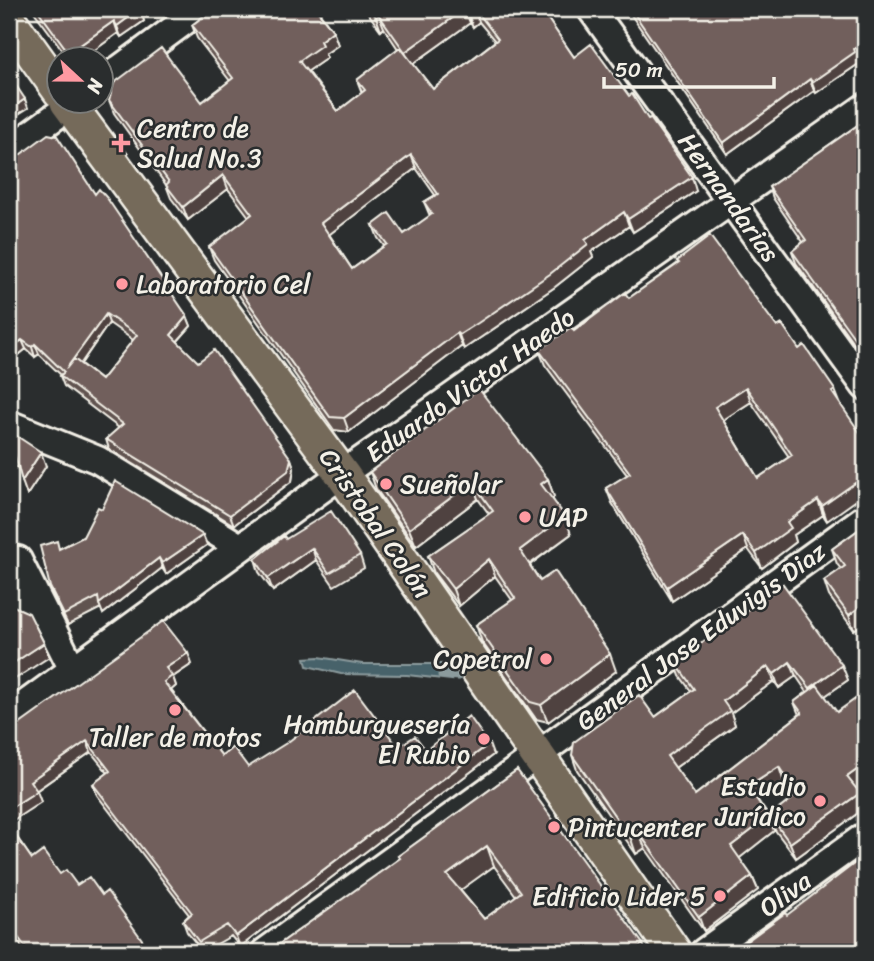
<svg xmlns="http://www.w3.org/2000/svg" width="874" height="961" viewBox="0 0 874 961" font-family="Sriracha,sans-serif">
	<style>
		.water { fill: #47626b; stroke: #8c9b9d; stroke-width: 2 }
		.lines { fill: none; stroke-linecap: round; stroke-linejoin: round }
		.stream { stroke: #8c9b9d; stroke-width: 7 }
		.minor-casing { stroke: #f4f1e8; stroke-width: 32 }
		.major-casing { stroke: #f4f1e8; stroke-width: 38 }
		.minor { stroke: #2a2d2e; stroke-width: 26 }
		.major { stroke: #746a5a; stroke-width: 33 }
		.wall { fill: #61524f; stroke: #f4f1e8; stroke-width: 2; fill-rule: evenodd }
		.shaded-wall { fill: #4f4240; stroke: #f4f1e8; stroke-width: 2 }
		.building { fill: #715f5c; stroke: #f4f1e8; stroke-width: 2; fill-rule: evenodd }
		.poi-dot { fill: #ff9aa2; stroke: #2a2d2e; stroke-width: 2.5 }
		.labels { text-anchor: middle; stroke-width: 5; stroke-linejoin: round; paint-order: stroke }
		.poi-label { font-size: 26px; fill: #f4f1e8; stroke: #2a2d2e; text-anchor: start }
		.street-label { font-size: 26px; fill: #f4f1e8; stroke: #2a2d2e }
	</style>
	<rect width="100%" height="100%" fill="#2a2d2e"/>
	<filter id="ink" filterUnits="userSpaceOnUse"><feTurbulence type="fractalNoise" baseFrequency=".0143" numOctaves="2"/><feDisplacementMap in="SourceGraphic" scale="14" xChannelSelector="R" yChannelSelector="G"/><feConvolveMatrix kernelMatrix="1 2 1 2 8 2 1 2 1" color-interpolation-filters="sRGB"/></filter>
	<g filter="url(#ink)">
		<path class="water" d="M319,657L362,664H445L452,680L407,675L341,674L307,666L305,658Z"/>
		<g class="lines">
			<path class="stream" d="M441,675L458,677"/>
			<defs>
				<path id="minor" d="M591,9L865,386
					M102,82L201,9
					M9,150L75,102
					M9,424L98,460L240,547
					M9,567L18,560L72,668
					M9,600L46,615
					M9,716L342,474L865,107
					M265,952L865,518
					M704,952L865,836"/>
				<path id="major" d="M9,20L60,91
					M67,102L342,474L674,952"/>
			</defs>
			<use href="#minor" class="minor-casing"/>
			<use href="#major" class="major-casing"/>
			<use href="#minor" class="minor"/>
			<use href="#major" class="major"/>
		</g>
		<path class="wall" d="M32,9H140L144,21L121,37L118,33L81,60H70Z
			M213,9H326L320,13L333,31L338,45L325,54L327,58L308,71L338,111L362,93L357,80L398,49L384,28L381,31L365,9H541L574,57L696,191L633,232L629,226L591,252L593,257L555,287L483,336L464,349L462,346L349,432L334,430L214,260L209,247L249,217L228,189L188,220L171,198L166,185L114,113L109,100L202,102L230,81L197,38L192,25ZM479,22L495,41L433,89L413,64L470,23L473,27ZM416,168L435,195L424,202L430,216L404,234L373,225L378,238L384,246L352,269L329,234Z
			M627,9H865V55L858,60L860,63L816,93L814,91L727,154Z
			M865,120V359L796,263L792,251L803,242L773,198L769,187Z
			M95,194L187,316L191,326L177,342L291,459L294,468L292,481L234,525L109,449L106,439L119,428L64,386L60,376L61,375L39,354L35,357L26,349L9,363ZM109,323L133,340L101,380L81,364Z
			M677,261L777,327L827,521L823,515L794,535L796,542L762,568L748,549L672,601L612,503L606,488L627,475L545,365L539,350L574,331L629,298L678,263ZM751,402L789,457L758,478L723,420Z
			M9,431L46,466L27,495L18,467L10,468L12,506L9,519Z
			M370,472L548,479L554,497L552,498L571,534L530,565L540,581L616,671L548,722L536,719L482,642L476,625L512,600L495,576L459,606L434,573L428,556L489,514L478,499L416,546L376,489Z
			M102,509L207,545L166,574L162,568L103,614L101,608L68,625L54,597L50,587L59,549L83,537Z
			M865,525V622L854,630L829,596L824,581L841,569L837,564L832,549Z
			M286,539L360,555L364,568L334,586L316,560L273,591L259,572L255,559Z
			M9,574L13,585L9,586Z
			M783,584L848,680L825,696L856,789L865,808L796,858L775,830L770,816L795,797L784,782L757,799L769,817L774,831L739,858L752,876L758,890L704,931L645,848L636,854L577,770L572,755L655,717L691,691L680,676L675,662ZM796,676L807,692L794,702L799,715L695,795L675,768L735,725L731,713L774,681L779,688Z
			M192,664L173,677L176,686L171,690L222,756L248,767L398,747L493,755L240,947L231,936L203,952L187,932L183,921L189,915L97,795L93,784L108,773L91,752L36,791L41,802L9,732Z
			M517,770L646,952H268L400,859L398,856ZM494,866L516,896L484,919L460,890Z
			M9,826L32,859L60,874L77,885L102,895L151,952H25L9,930Z"/>
		<path class="shaded-wall" d="M140,9L144,21L121,37L117,26Z
			M314,9H326L316,16Z
			M465,9L470,23L410,66L405,52Z
			M475,9L479,22L473,27L468,14Z
			M379,15L384,28L381,31L376,17Z
			M114,21L118,33L81,60H72L69,53Z
			M333,31L338,45L325,54L327,58L304,74L299,61L320,41Z
			M865,41V55L858,60L860,63L816,93L812,82Z
			M810,79L814,91L727,154L723,143Z
			M25,99L28,108L9,120V110Z
			M411,155L416,168L326,237L321,223Z
			M223,175L228,189L188,220L183,207Z
			M692,177L696,191L633,232L628,219Z
			M624,212L629,226L591,252L593,257L555,287L464,349L459,335L585,240Z
			M106,314L109,323L70,379L66,369Z
			M187,316L191,326L174,345L171,335Z
			M457,333L462,346L349,432L344,418Z
			M22,340L26,349L9,363V350Z
			M35,344L39,354L35,357L32,347Z
			M746,387L751,402L720,422L715,407Z
			M835,390L841,405L832,392Z
			M41,452L46,466L27,495L22,481Z
			M291,459L294,468L292,481L234,525L230,515Z
			M9,464L10,468L12,506L9,519Z
			M865,476V494L827,521L822,506Z
			M548,479L554,497L547,501L541,484Z
			M472,482L478,499L416,546L409,529Z
			M818,500L823,515L794,535L796,542L762,568L756,553L787,522Z
			M565,516L571,534L526,567L520,550Z
			M203,535L207,545L166,574L162,563Z
			M743,535L748,549L672,601L667,587Z
			M312,548L316,560L273,591L268,578Z
			M159,558L162,568L103,614L99,604Z
			M489,559L495,576L459,606L453,589Z
			M865,603V622L854,630L849,615Z
			M44,643L49,657L9,683V666Z
			M188,653L192,664L173,677L176,686L168,693L164,682L166,668Z
			M610,654L616,671L548,722L541,705Z
			M790,662L796,676L779,688L774,674Z
			M842,665L848,680L815,703L810,688Z
			M768,666L774,681L731,713L735,725L672,770L667,756L723,701Z
			M87,741L91,752L34,792L30,781Z
			M489,744L493,755L240,947L236,936Z
			M865,764V782L853,791L847,777Z
			M779,767L784,782L754,802L748,787Z
			M37,791L41,802L9,823V809Z
			M860,793L865,808L796,858L790,843Z
			M769,817L774,831L736,861L731,846Z
			M639,833L645,848L636,854L631,839Z
			M487,846L494,866L454,895L447,875Z
			M752,876L758,890L704,931L699,917Z
			M643,944L646,952H632Z"/>
		<path class="building" d="M37,9H140L117,26L114,21L69,53Z
			M213,9H316L333,31L320,41L322,45L299,61L338,111L365,90L357,80L400,47L433,89L498,39L475,9L468,14L465,9L405,52L379,15L376,17L370,9H541L574,57L591,44L629,96L632,94L648,119L650,118L692,177L628,219L624,212L585,240L588,244L550,274L478,323L459,335L457,333L344,418L330,417L209,247L252,214L223,175L183,207L166,185L169,182L109,100L114,83L161,48L202,102L233,78L192,25ZM411,155L438,194L424,202L432,214L404,234L389,213L373,225L387,244L352,269L321,223Z
			M631,9H865V41L854,49L855,52L812,82L810,79L723,143Z
			M9,75L25,99L9,110Z
			M865,120V353L792,251L806,240L769,187Z
			M48,134L57,136L95,194L99,189L107,198L187,316L171,335L198,362L214,350L291,459L288,471L230,515L106,439L123,424L60,376L64,372L35,344L32,347L22,340L9,350V163ZM106,314L137,335L101,380L74,359L66,369Z
			M710,236L777,327L782,324L799,349L804,345L835,390L832,392L865,440V476L822,506L818,500L787,522L791,528L756,553L743,535L667,587L606,488L630,473L539,350L571,327L574,331L625,293L629,298L679,263L677,261ZM746,387L792,455L758,478L715,407Z
			M479,389L548,479L541,484L565,516L520,550L540,581L555,571L610,654L541,705L530,702L476,625L515,598L489,559L453,589L428,556L493,511L472,482L409,529L370,472Z
			M9,431L41,452L22,481L13,449V453L9,454Z
			M115,481L203,535L162,563L159,558L99,604L98,597L64,615L50,587L40,546L57,541L59,549L83,537L98,507L102,509Z
			M331,511L360,555L329,573L312,548L268,578L255,559L284,536L286,539Z
			M865,525V603L849,615L824,581L845,566L832,549Z
			M783,584L842,665L810,688L790,662L774,674L768,666L723,701L730,711L667,756L695,795L802,713L794,702L817,685L837,712L865,692V764L847,777L860,793L790,843L770,816L797,795L779,767L748,787L769,817L731,846L752,876L699,917L639,833L631,839L572,755L574,742L639,695L655,717L694,689L675,662Z
			M9,604L29,613L44,643L9,666Z
			M163,621L188,653L166,668L172,676L164,682L222,756L233,747L248,767L288,742L355,690L398,747L415,736L426,750L469,716L489,744L236,936L227,925L199,942L183,921L192,913L93,784L110,771L87,741L30,781L37,791L9,809V732Z
			M517,770L643,944L632,952H268L400,858L398,856ZM487,846L521,892L484,919L447,875Z
			M9,826L32,859L43,851L60,874L66,870L77,885L89,877L102,895L107,891L151,952H29L9,925Z
			M865,849V952H732L785,913L787,915L859,860L856,855Z"/>
	</g>
	<g class="poi-dot">
		<path d="M117.5 132.5h7v7h7v7h-7v7h-7v-7h-7v-7h7z"/>
		<circle cx="122" cy="284" r="7"/>
		<circle cx="386" cy="484" r="7"/>
		<circle cx="525" cy="517" r="7"/>
		<circle cx="546" cy="659" r="7"/>
		<circle cx="175" cy="710" r="7"/>
		<circle cx="484" cy="739" r="7"/>
		<circle cx="820" cy="801" r="7"/>
		<circle cx="554" cy="827" r="7"/>
		<circle cx="720" cy="896" r="7"/>
	</g>
	<g class="labels">
		<g class="poi-label">
			<text x="137" y="137">Centro de<tspan x="137" dy="30">Salud No.3</tspan></text>
			<text x="136" y="293">Laboratorio Cel</text>
			<text x="400" y="493">Sueñolar</text>
			<text x="539" y="526">UAP</text>
			<text x="532" y="668" text-anchor="end">Copetrol</text>
			<text x="470" y="733" text-anchor="end">Hamburguesería<tspan x="470" dy="30">El Rubio</tspan></text>
			<text x="175" y="746" text-anchor="middle">Taller de motos</text>
			<text x="806" y="795" text-anchor="end">Estudio<tspan x="806" dy="30">Jurídico</tspan></text>
			<text x="568" y="836">Pintucenter</text>
			<text x="706" y="905" text-anchor="end">Edificio Lider 5</text>
		</g>
		<g class="street-label">
			<text transform="translate(729 197) rotate(54)" y="9">Hernandarias</text>
			<text transform="translate(470 385) rotate(-35)" y="9">Eduardo Victor Haedo</text>
			<text transform="translate(376 523) rotate(55)" y="9">Cristobal Colón</text>
			<text transform="translate(701 636) rotate(-36)" y="9">General Jose Eduvigis Diaz</text>
			<text transform="translate(785 894) rotate(-36)" y="9">Oliva</text>
		</g>
	</g>
	<rect width="874" height="961" fill="none" stroke="#2a2d2e" stroke-width="35"/>
	<rect x="18" y="18" width="839" height="926" fill="none" stroke="#f4f1e8" stroke-width="2.5" filter="url(#ink)"/>
	<g transform="translate(80 80) rotate(112)"><circle r="33" fill="#2a2d2e" stroke="#7b7b78" stroke-width="2"/>
	<path d="M0-5L12 26L0 18L-12 26Z" fill="#ff9aa2"/>
	<text y="-10" font-size="19" font-weight="bold" text-anchor="middle" fill="#f4f1e8">N</text>
	</g>
	<path d="M604 77v10h170v-10" fill="none" stroke="#f4f1e8" stroke-width="3.5"/>
	<text x="615" y="77" font-size="21" fill="#f4f1e8" stroke="#2a2d2e" stroke-width="5" paint-order="stroke">50 m</text>
</svg>
